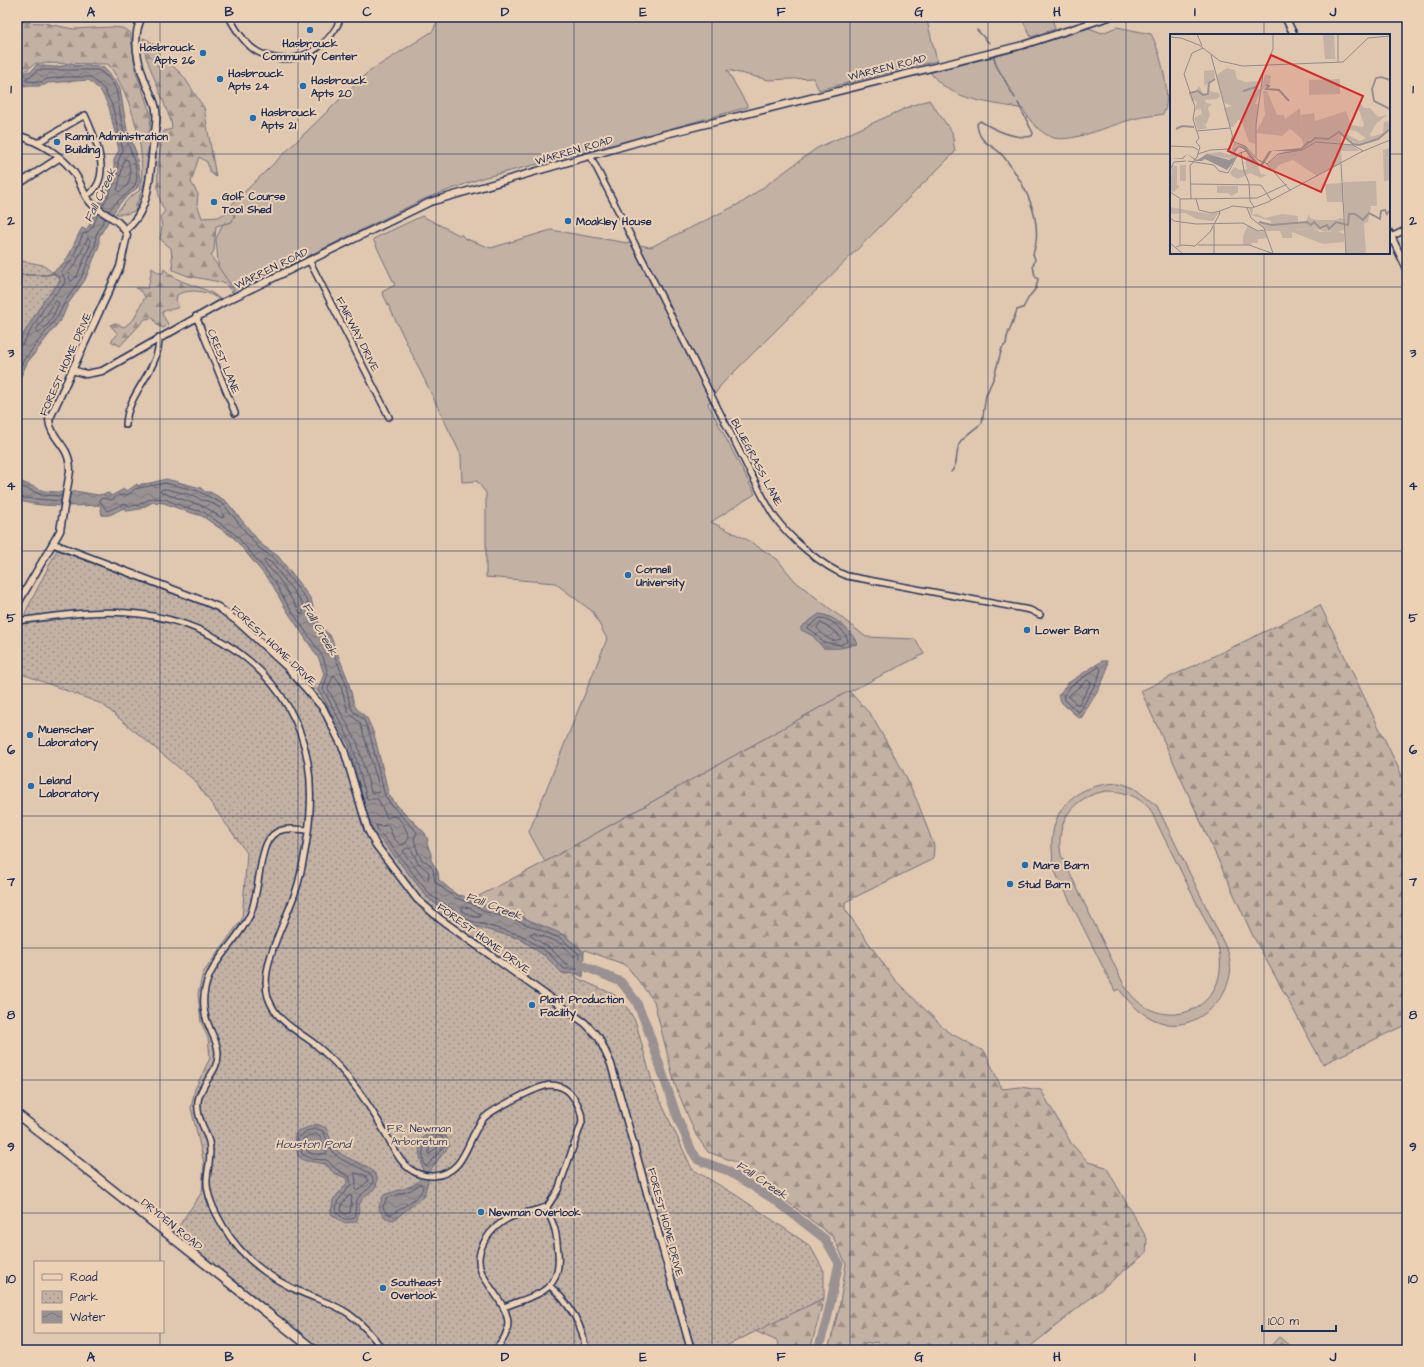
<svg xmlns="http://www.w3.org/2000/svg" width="1424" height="1367" viewBox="0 0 1424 1367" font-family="'Architects Daughter',sans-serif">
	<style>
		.green { fill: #c3b1a3; stroke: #6f7080; fill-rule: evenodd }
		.forest { fill: url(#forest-firs); stroke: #6f7080 }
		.park { fill: url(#park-dots); stroke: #6f7080 }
		.water { fill: url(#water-waves); stroke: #676a7d }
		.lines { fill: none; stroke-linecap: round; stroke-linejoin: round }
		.shore { stroke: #4e5673; stroke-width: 1 }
		.stream { stroke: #676a7d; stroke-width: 1.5 }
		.river { stroke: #9a9192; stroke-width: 9 }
		.minor-casing { stroke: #1b2f5e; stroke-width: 8 }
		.tertiary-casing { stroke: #1b2f5e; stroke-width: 9 }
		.primary-casing { stroke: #1b2f5e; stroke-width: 11 }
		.minor { stroke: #edd1b4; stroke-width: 5 }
		.tertiary { stroke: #edd1b4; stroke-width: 6 }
		.primary { stroke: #edd1b4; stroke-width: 8 }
		.grid { fill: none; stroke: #1b2f5e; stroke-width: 1; stroke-opacity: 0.55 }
		.poi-dot { fill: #1f6fb2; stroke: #edd1b4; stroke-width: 1.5 }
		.labels { text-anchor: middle; stroke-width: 4; stroke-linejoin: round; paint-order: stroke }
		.poi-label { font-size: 11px; font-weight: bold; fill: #1b2f5e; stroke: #edd1b4; text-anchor: start }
		.street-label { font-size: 11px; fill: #1b2f5e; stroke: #edd1b4 }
		.park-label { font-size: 11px; fill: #344268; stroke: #edd1b4 }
		.water-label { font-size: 12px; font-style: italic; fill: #344368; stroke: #edd1b4 }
		.inset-river { fill: none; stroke: #9a9192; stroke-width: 2 }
		.inset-road { fill: none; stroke: #918a8f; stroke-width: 1 }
		.view { fill: #d62828; fill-opacity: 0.15; stroke: #d62828; stroke-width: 2 }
		.inset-edge { fill: none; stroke: #1b2f5e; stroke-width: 2 }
		.neatline { fill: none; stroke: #1b2f5e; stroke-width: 1.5 }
		.grid-label { font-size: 13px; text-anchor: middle; font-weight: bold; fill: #1b2f5e }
	</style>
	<defs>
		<pattern id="forest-firs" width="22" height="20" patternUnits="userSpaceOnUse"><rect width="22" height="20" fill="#c3b1a3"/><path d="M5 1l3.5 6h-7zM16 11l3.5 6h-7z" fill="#9e9088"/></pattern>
		<pattern id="park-dots" width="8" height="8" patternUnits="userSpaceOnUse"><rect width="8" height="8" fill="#c3b1a3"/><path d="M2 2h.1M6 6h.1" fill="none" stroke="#9e9088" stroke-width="1.8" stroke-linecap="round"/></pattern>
		<pattern id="water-waves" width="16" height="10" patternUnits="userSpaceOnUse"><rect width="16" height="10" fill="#9a9192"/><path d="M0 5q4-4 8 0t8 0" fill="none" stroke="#7d777a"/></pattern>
	</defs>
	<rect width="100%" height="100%" fill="#e0c7af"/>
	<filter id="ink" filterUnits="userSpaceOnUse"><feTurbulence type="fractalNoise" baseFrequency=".025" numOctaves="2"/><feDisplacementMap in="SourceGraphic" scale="8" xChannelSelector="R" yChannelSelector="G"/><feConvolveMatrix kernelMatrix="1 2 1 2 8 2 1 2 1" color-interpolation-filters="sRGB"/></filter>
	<g filter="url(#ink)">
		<path class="green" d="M439,17H926L937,61L819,90L813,78L769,80L727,70L748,107L586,152L482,178L424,199L233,293L219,273L216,239L232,204L367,73L433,31Z
			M1021,17H1052L1055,29L1031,37Z
			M1117,27L1151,34C1160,50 1173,100 1163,114C1155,116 1146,116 1138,118C1117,122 1074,143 1054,138C1041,134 1029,121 1023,109C992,102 951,102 930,72L1045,42L1089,28L1102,33Z
			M929,100L952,132L955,152L721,385L708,404L755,494L711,522L746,539L777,559L795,581L866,637L915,639L924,654L837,698L545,862L529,832L607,639L593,612L555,583L486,577V493L477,481L462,482L461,455L382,292L395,285L373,239L422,216L459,235H462L464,238L491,248L551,230L651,247L743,202L817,148L913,105Z
			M1120,783L1134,788L1157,806L1228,952C1230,961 1232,969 1229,979C1223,1004 1195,1028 1168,1024C1147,1020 1131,1006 1119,989L1115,991C1100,961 1085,931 1070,901C1065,890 1056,877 1053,865C1052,861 1053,855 1052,850C1050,805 1078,784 1120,783ZM1107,791C1124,791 1138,796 1150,809L1218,946C1235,1010 1158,1041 1124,985L1061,855C1055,821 1073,796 1107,791Z"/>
		<path class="forest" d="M22,22L44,23L73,29L112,27L122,28L130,32L136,72L151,115L146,178L135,211L126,214H115L130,197L139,191C149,156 131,93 108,64L36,63L17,77V25Z
			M143,38C155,42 158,50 159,62L167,60L184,77L204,108L216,177L210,172L207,162L199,157L191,182L198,194L197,204L202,218L218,217L228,212L235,215L232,222L216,226L214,250L211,256L234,290L232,292L225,283L220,282L188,276L173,270L171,248L160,239L162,226L160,217L165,211C152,193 159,151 164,131L172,129L171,121L146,57Z
			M152,268L159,273H163L164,269C179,286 204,284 220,299H218C208,291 189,288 177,295L176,301L179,307C174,310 168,309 162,312L163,316L168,324L164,328L158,326L153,318L145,319L120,346L111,341L118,334L110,325L115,323L124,327L134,319L145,297L142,292L136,288H148Z
			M1320,605L1407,786V1024L1323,1064L1252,934L1141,691Z
			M849,691L871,715L903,771L918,803L934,846L933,859L845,902V909L894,979L948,1032L985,1052L1002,1089L1020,1087L1041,1090L1071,1143L1088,1162L1106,1167L1147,1239L1146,1253L1026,1350H884L877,1342L865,1344L861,1350H828L839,1309L846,1264L833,1237L736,1162L708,1152L696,1135L675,1085L654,1001L626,965L585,950L584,952L564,935L517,915C502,917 485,907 473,899L545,862Z
			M824,1298L810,1350H781L777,1341L755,1331Z
			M1279,1337L1290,1346L1291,1350H1267Z"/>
		<path class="park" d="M17,260L43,265L61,280L44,300L17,345Z
			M57,550L208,607C245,625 277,663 305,693L313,685L322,696L349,745L369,823L374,833L385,844L428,898L435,904L469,925L519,938L545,956L562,973L566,974L572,973L579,979L615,995L629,1010L636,1023L653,1085L692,1169L736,1195L810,1246L824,1271V1298L718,1350H321L174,1233L202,1192L204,1163L191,1108L195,1089L210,1058L208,1038L201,1022L198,994L203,973L242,919L247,853L195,781L102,704L17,672V636L26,611Z"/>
		<path class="water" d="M37,64L43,66L55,67L69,65L99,66L104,68L115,80L120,89L127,130L136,152L140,179L138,187L121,202L115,210L99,237V246L85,280L68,304L62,318L27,363L17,385V345L44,300L60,282L59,277L52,272C72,260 71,246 82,228L86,230L90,224L92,214L110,185L109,179L114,169V160L119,150L109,107L101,91L89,80L48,83C40,89 27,84 17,87V79L28,71L31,72Z
			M166,479L201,488L205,492H210L226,501L262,545L278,556L311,599L316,618L325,631L330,635L348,680L354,704L356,708L367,718L374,734L389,795L396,804L425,833L428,840L427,843L431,854V860L438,872L439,880L457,895L464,896L466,898C483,901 498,917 517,915L564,935L584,952L583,977L577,974L562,973L545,956L519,938L469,925L428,898L385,844L374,833L369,823L349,745L318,689L324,674L319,659L284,606L272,584L234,538L202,516L185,511L164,503L153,502L140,509L127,511L125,508C116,510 112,517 102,515L100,505C82,506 30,508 17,499V480L44,491L71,493L75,491L98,495L109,493L111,496L124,489L127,491L137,484L139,486L141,484C149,484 158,481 166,479Z
			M819,614C834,615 852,631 857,644C842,648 840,649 823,648L813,636L801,630V627Z
			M1102,661H1107C1110,676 1089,704 1082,717L1079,718L1062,703L1058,696L1068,683Z
			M317,1124L326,1128C330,1137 331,1144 339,1152C350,1163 379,1164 377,1183C376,1191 364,1194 361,1201C357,1208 360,1215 356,1222L343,1223L331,1214L333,1200L347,1183L346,1178L334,1173L325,1164L303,1160L298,1156L294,1137L298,1131Z
			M434,1130C444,1131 448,1136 449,1146L431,1169L424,1196L394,1220C384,1219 380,1214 379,1206L384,1195C395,1190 414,1189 421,1178C429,1165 405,1142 434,1130Z"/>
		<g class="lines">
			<path class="shore" d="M125,159L128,160C131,174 133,184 119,192L117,190C120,182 122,164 125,159Z
				M102,207L113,186L118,170V161L123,150L112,105L104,89L90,77H65L47,79L42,82L26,81V78L33,75L37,70H98C105,73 114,83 116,90C119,103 120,117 123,129C126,143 142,171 135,185C130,193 116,200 109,211
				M88,238L90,240V245L77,276L71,282L68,273L76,263Z
				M56,301L59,303C55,312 47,331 37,333L36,331Z
				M17,346L22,345L47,303L64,284L65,279L61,272L72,260L83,234C93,231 94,223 98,214
				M17,376L23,361L58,316L65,302L81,278L95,246L96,235L105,218
				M166,483L198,491L223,504L259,548L275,559L303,595L309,604V610L313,620L321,633L327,637L345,681L350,705L353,711L364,720L370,735L385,796L393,807L417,832L414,839L418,853L422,860L427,862L433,869L435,882L455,898L471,903L486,912L516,920L562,939L579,954L578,969H564L548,953L521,935L471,921L430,895L388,842L378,831L376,825L382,826L388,825L394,839L401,845L405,844L409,838C408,832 400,816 394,816C391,816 389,817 387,818L378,799H367L352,744L323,689L328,674L323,657L287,604L275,582L236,535L204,512L186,508L165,499L152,498L138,505L130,506L124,504L107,511L99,500L102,498L112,500L117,496L129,494L135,489Z
				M17,485L43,495L62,496
				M166,489L195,496L201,500L208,501L220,508L224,517L222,518L205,507L160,492L161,490Z
				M17,496L24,498L61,501
				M265,559L272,563L303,604V614H301L279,579L264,562Z
				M820,618C831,618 846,631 848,641L840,645L823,642L815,633L808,628Z
				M821,623L836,632L841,639C829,644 824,635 817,628Z
				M1099,667L1101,669L1098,679L1080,711L1078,712L1065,700L1063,696L1071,686Z
				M334,675L340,683L348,712L360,723L380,789L378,793L371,792L357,742L328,689Z
				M1088,680L1091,683L1079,704H1076L1069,696Z
				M408,848L411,849L418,863L429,872L428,881L425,880L403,852L404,850Z
				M464,907L470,908L480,914V917H473L462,911V908Z
				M534,933L560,943L574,956V963L566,964L551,949L531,936V934Z
				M317,1129L323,1131C328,1141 327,1146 336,1155C345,1165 376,1169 373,1183C371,1189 361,1193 358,1198C354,1205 357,1213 353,1219H344L336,1212L337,1202L351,1184L349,1176L336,1169L327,1160L312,1159L302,1154L298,1138L306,1131Z
				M316,1134L320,1136L322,1144L327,1152L326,1154H313L307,1151L303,1139Z
				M434,1134L442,1137L445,1145L426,1167C420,1157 422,1139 434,1134Z
				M435,1139L439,1141L440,1144L429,1155V1147Z
				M355,1173L365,1175L368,1181L357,1191L355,1189L356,1183Z
				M421,1184L423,1187C422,1190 421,1193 419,1195C416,1199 392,1215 390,1215L384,1210L383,1206L387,1198L411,1190Z
				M350,1195L352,1197L350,1213L345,1214L341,1211L342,1204Z"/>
			<path class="stream" d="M977,30L989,43
				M994,57L996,65L1015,98
				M17,275H47L55,273
				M951,472C959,464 955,452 960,442C963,437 977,427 982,423L986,395L994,377L1002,348L1006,344L1007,337L1017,310L1023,308L1029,297L1036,288L1038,279L1035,276L1033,266L1035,259L1033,254C1045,221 1024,182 1003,156C992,143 979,145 977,124L980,121C995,130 1015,140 1032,136L1033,133L1018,103"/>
			<path class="river" d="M572,961L621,982L636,1001L646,1024L676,1114L692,1151L698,1160L726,1170L775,1200L825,1239L839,1263L827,1319L818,1350"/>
			<defs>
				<path id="minor" d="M229,17C236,30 245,45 258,52C291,70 329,50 341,17
					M37,143L85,115C95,137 115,180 86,196
					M591,157L750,472C758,487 765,502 774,516C790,539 822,566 847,576L1030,610L1040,615
					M1391,237L1407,229
					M309,260L389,417
					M196,316L235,413
					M126,425C127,392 160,371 159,337
					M17,621C58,616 98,609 140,614C221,624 294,679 308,763C314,800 308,843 299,880C291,915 258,962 268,997C276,1022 297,1030 316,1045C324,1052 332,1059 339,1067C361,1091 378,1119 393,1147C401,1164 414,1177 434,1176C467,1173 466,1138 484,1118C493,1109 538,1086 550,1085C557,1085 565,1088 570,1093C577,1101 582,1111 582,1122L558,1190L547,1207C549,1216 553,1222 555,1230C557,1237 557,1245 558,1252C562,1293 536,1294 504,1307
					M307,830C294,829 279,826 270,838C259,851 259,895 250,915C238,941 211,960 205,989C202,1003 204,1017 211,1031C214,1038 218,1045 218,1053C219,1072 201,1082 198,1101C196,1117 205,1128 209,1142C212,1155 208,1166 207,1179C206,1195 215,1212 223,1226C241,1257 270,1279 303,1293C319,1300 335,1304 349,1314C363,1324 373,1336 383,1350
					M550,1286C567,1301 585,1327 585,1350
					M495,1350C526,1318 493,1298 481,1271C473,1250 491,1227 509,1218C518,1214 537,1210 547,1207"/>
				<path id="tertiary" d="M1285,17L1294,35
					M17,135C40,142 66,157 78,179C82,187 84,196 91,203C102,215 121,218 127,235L120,267L49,420C50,433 60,441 66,452C69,458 70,464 70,471L60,531L17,605
					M17,185L59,158
					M125,230C150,212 150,174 153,146C154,134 158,122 156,110C155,101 150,93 146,84C138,64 131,37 142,17
					M1389,232L1407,269
					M72,370L86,374L102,371L224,302L430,202L662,135L1023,45L1109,17
					M54,544L206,602L218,607L238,622L288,668L323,708L344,750L368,830L376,845L417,899L440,919L585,1023L599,1038L611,1064L691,1350"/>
				<path id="primary" d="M17,1114L314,1350"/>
			</defs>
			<use href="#minor" class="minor-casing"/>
			<use href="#tertiary" class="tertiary-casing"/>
			<use href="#primary" class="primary-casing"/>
			<use href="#minor" class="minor"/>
			<use href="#tertiary" class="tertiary"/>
			<use href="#primary" class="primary"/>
		</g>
	</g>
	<path class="grid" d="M160,17V1262M298,17V1350M436,17V1350M574,17V1350M712,17V1350M850,17V1350M988,17V1350M1126,17V1350M1264,17V35M17,154H1171M1389,154H1407M1264,253V1350M17,287H1407M17,419H1407M17,551H1407M17,684H1407M17,816H1407M17,948H1407M17,1080H1407M17,1213H1407M160,1332V1350"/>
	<g class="poi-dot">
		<circle cx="310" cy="30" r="4"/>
		<circle cx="203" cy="53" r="4"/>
		<circle cx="220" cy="79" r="4"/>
		<circle cx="303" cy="86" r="4"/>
		<circle cx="253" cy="118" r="4"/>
		<circle cx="57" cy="142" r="4"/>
		<circle cx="214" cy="202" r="4"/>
		<circle cx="568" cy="221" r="4"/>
		<circle cx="628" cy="575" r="4"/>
		<circle cx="1027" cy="630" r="4"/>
		<circle cx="30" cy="735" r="4"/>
		<circle cx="31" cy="786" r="4"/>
		<circle cx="1025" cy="865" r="4"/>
		<circle cx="1010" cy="884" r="4"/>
		<circle cx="532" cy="1005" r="4"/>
		<circle cx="481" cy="1212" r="4"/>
		<circle cx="383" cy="1288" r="4"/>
	</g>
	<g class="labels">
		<g class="poi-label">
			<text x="310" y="47" text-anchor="middle">Hasbrouck<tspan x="310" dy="13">Community Center</tspan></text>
			<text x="195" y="51" text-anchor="end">Hasbrouck<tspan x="195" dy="13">Apts 26</tspan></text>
			<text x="228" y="77">Hasbrouck<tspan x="228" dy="13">Apts 24</tspan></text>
			<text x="311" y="84">Hasbrouck<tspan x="311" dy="13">Apts 20</tspan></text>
			<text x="261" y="116">Hasbrouck<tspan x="261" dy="13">Apts 21</tspan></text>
			<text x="65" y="140">Ramin Administration<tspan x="65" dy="13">Building</tspan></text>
			<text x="222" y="200">Golf Course<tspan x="222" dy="13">Tool Shed</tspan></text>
			<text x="576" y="225">Moakley House</text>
			<text x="636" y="573">Cornell<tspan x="636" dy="13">University</tspan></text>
			<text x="1035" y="634">Lower Barn</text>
			<text x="38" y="733">Muenscher<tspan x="38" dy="13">Laboratory</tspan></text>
			<text x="39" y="784">Leland<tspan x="39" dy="13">Laboratory</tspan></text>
			<text x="1033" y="869">Mare Barn</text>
			<text x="1018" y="888">Stud Barn</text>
			<text x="540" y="1003">Plant Production<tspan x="540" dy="13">Facility</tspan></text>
			<text x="489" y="1216">Newman Overlook</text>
			<text x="391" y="1286">Southeast<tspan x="391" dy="13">Overlook</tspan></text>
		</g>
		<g class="street-label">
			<text transform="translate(887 67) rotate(-14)" y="4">WARREN ROAD</text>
			<text transform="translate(574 150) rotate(-16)" y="4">WARREN ROAD</text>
			<text transform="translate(271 268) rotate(-26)" y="4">WARREN ROAD</text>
			<text transform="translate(358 334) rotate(63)" y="4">FAIRWAY DRIVE</text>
			<text transform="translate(224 361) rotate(68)" y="4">CREST LANE</text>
			<text transform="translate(65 364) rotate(-66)" y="4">FOREST HOME DRIVE</text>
			<text transform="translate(757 462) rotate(62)" y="4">BLUEGRASS LANE</text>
			<text transform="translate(274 645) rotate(43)" y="4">FOREST HOME DRIVE</text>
			<text transform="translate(484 938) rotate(36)" y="4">FOREST HOME DRIVE</text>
			<text transform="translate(666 1222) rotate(75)" y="4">FOREST HOME DRIVE</text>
			<text transform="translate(172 1224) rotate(39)" y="4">DRYDEN ROAD</text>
		</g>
		<g class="park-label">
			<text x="419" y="1132">F.R. Newman<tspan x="419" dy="13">Arboretum</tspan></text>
		</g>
		<g class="water-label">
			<text transform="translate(100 195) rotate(-64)" y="4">Fall Creek</text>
			<text transform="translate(320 629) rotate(60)" y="4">Fall Creek</text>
			<text transform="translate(494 906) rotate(21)" y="4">Fall Creek</text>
			<text x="313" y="1148">Houston Pond</text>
			<text transform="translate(762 1180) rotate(34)" y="4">Fall Creek</text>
		</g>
	</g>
	<g transform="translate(1170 34)">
		<rect width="220" height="220" fill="#e0c7af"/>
		<path d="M57,34L65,36L67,45L75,48L92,47L88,49L87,55L91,56L85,70H88L85,110L79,108L71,86H68L63,93H60L54,74L62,72L53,68L47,41ZM95,40L101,42L100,49L91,57ZM93,57H97L107,81H114L115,85L130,74L133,106L120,95L112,102L86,99L95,81ZM10,131H16V147H10ZM2,132H7V151L10,152L4,158L0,157ZM47,152H68V158L62,162L58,159H47ZM92,192H118L126,196L143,194L150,198L168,197L174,200V208L153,210L122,198V204H113L110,197H96Z" fill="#c3b1a3"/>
		<path d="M141,0H164L165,25H155L153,1ZM45,44L40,48L39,54L40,57L49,59L50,62L47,65L35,66L36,69L42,70L38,74L40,81L36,91L32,88L31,74L27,80L30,74L25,77L27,68L24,66L22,68L19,60L25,58L29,52L33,59L38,60L37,49ZM170,45V60L139,61V46ZM191,70L194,74H200L208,83L217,81L207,89L200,100L201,103L213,99L214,88L218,87L220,93L210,104L187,110L167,98L157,104H142L133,112L131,81L144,79L145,87L176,77L181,91L193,93L194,90L187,71ZM180,96L186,97L196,104L190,107L176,100ZM64,109L71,110L77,114L66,112L65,122L62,125L33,120L50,118L60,121ZM220,114V146L214,147L213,116ZM173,149V168H157L155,150ZM79,174L83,175L82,181L87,180L95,184L112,180L128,182V188H136L139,180L140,184L147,186H165L171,184L174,185V196L166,198L159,196L156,198L143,194L123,196L117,192H92L87,188L101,191V187L81,181Z" fill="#c3b1a3" fill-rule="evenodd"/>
		<path d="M44,36L45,44L34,52V37ZM78,191L89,198L95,197L97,204L88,205V209H82L81,211H73V202Z" fill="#c3b1a3"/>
		<path d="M31,80L33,89L37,94L28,96L24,84ZM167,100H171V111H183L189,117H171L172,129L147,142L123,126L109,131L104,137L97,130L114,117H126L144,105L158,106ZM79,121L85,130L92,131L88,133L91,140L97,141L91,144L80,139L68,145L62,142L60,139L64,133L70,136L77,135L75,125ZM206,147L207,172H201L198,188L194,189L196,220H176L173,148ZM0,173L39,180L49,178L43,187L27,185L15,179L0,180Z" fill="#c3b1a3"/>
		<path d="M138,107H142L132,115L126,117H102L93,131L90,132L85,130L74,115L69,113L65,118L66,121L64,127L57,136L35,125L32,127H26L17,120L13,125L0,124H12L17,120L27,126L37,120L59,126L65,123L64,116L68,112L75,113L90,131L99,117L131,114Z" fill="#9a9192"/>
		<path class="inset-river" d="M220,46L211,43L206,44L202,55L204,67L220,75M96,51L99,52L96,55L109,56L119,67M73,57L86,53M19,59L28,57L33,61L38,60L39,49L45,45M6,95L12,92L24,93M140,108L145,104L158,105L169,98L183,110L189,111L208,105L220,95M89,188L102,191L137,188L141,191L144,188L150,194L157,191L159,195L166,188L178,191L179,180H185L193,186L199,179L210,185L211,177L215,176L217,180L220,176"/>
		<path class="inset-road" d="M27,0L32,12M168,0V29M0,3L11,4L29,11L50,27L73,32L173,28L198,4L220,2M41,21L64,108L75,112L88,126L96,129L120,156M27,97L60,94M0,112L23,113L28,116M71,118L74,137L79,149L80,167L84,173M28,120L40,116L60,115L62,103M86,123V90L93,40L103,15V0M18,127L44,131L49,137L58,139L68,120L78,116M97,130L108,120L132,116L146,108L183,111L193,117M171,130L176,220M0,136L4,128L16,127M21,150L91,151L101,166M0,158L11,165L87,164L117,150M10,165V211M21,165L20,132L27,123L30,113L26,108L29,104L23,85L25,73L14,40L22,19L33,14M26,165L29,176L41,179L50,177M77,174L81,184L94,194L103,219M49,180L50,177L63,172L82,174L98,168L191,118L220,106M0,184L4,187L26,190L73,189L88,197L95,196M44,192V220M0,209L13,220M28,211H79L104,220M6,213L12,211L25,212L40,198L50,179"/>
		<path class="view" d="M101,21L193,62L151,158L58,117Z"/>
		<rect width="220" height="220" class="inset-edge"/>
	</g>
	<rect width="1424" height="1367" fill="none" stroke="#edd1b4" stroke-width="44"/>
	<rect x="34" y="1261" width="130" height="72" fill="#edd1b4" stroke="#999092"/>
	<rect x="42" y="1274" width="20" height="6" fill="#edd1b4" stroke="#999092"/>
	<text x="70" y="1281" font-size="12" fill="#1b2f5e">Road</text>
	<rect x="42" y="1291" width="20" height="12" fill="url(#park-dots)" stroke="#999092"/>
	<text x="70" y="1301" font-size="12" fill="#1b2f5e">Park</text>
	<rect x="42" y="1311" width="20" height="12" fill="url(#water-waves)" stroke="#999092"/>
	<text x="70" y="1321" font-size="12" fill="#1b2f5e">Water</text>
	<path d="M1262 1325v6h74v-6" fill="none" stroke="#1b2f5e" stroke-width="2"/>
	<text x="1268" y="1325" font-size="12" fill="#1b2f5e" stroke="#edd1b4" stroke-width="3" paint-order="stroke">100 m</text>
	<rect x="22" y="22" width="1380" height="1323" class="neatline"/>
	<g class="grid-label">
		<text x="91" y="16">A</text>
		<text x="229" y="16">B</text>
		<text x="367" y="16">C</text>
		<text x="505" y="16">D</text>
		<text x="643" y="16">E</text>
		<text x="781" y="16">F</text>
		<text x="919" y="16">G</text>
		<text x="1057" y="16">H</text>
		<text x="1195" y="16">I</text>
		<text x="1333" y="16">J</text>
		<text x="11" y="93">1</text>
		<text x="1413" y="93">1</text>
		<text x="11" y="225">2</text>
		<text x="1413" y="225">2</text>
		<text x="11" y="357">3</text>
		<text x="1413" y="357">3</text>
		<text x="11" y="490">4</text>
		<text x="1413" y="490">4</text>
		<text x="11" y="622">5</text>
		<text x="1413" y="622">5</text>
		<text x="11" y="754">6</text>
		<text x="1413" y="754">6</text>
		<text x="11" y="886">7</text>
		<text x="1413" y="886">7</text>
		<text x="11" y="1019">8</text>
		<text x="1413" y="1019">8</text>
		<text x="11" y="1151">9</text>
		<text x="1413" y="1151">9</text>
		<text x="11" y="1283">10</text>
		<text x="1413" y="1283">10</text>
		<text x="91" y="1361">A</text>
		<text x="229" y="1361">B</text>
		<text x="367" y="1361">C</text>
		<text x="505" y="1361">D</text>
		<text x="643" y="1361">E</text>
		<text x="781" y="1361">F</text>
		<text x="919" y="1361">G</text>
		<text x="1057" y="1361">H</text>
		<text x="1195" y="1361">I</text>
		<text x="1333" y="1361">J</text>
	</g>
</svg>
